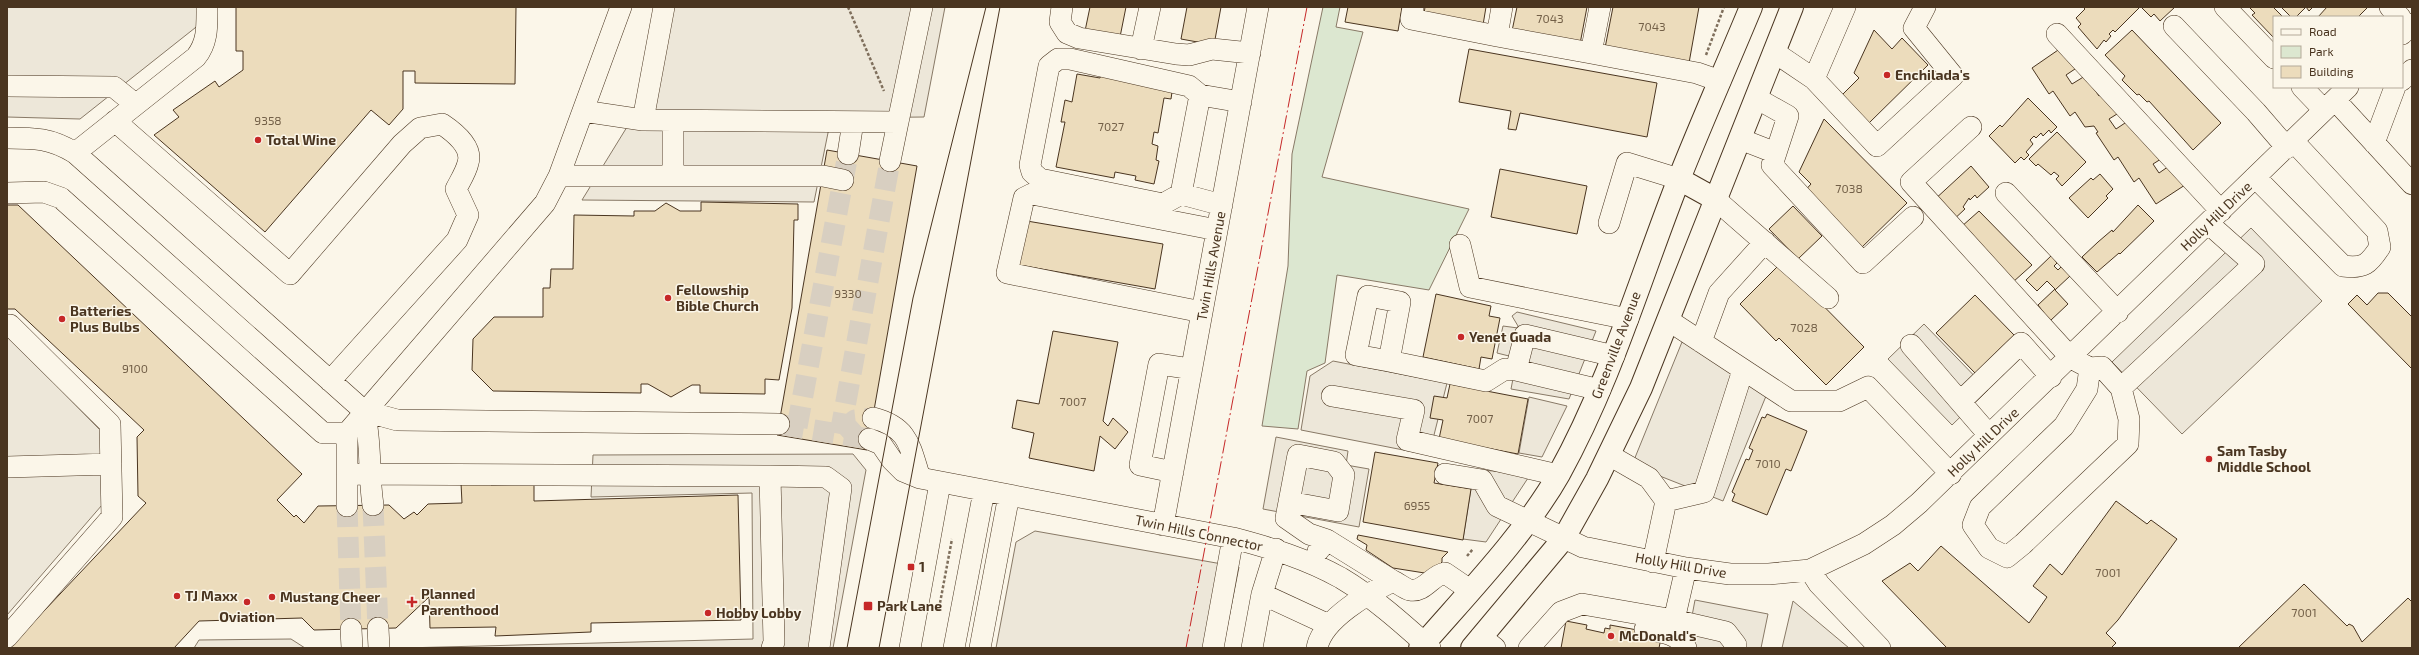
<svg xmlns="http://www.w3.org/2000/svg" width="2419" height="655" viewBox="0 0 2419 655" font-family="'Exo 2',sans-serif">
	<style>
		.green { fill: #dce7d0; stroke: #887966 }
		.parking { fill: #ede7d9; stroke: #887966 }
		.building { fill: #ecdcbc; stroke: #4a3520 }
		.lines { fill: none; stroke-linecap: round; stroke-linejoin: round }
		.minor-tunnel { stroke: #d8cfc1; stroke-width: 21; stroke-dasharray: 21 10; stroke-linecap: butt }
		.minor-casing { stroke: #4a3520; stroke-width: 22 }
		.major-casing { stroke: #4a3520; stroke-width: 24 }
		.path { stroke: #7f6f5c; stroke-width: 2.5; stroke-dasharray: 3 2; stroke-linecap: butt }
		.minor { stroke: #fbf6e9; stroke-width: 21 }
		.major { stroke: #fbf6e9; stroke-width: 22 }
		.tram { stroke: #4a3520; stroke-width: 1 }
		.power { stroke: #c62828; stroke-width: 1; stroke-dasharray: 14 3 2 3; stroke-linecap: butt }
		.poi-dot { fill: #c62828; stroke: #fbf6e9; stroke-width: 1.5 }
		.labels { text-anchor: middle; stroke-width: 3; stroke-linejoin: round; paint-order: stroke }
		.number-label { font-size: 12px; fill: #725f47 }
		.poi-label { font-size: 14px; font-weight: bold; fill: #4a3520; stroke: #fbf6e9; text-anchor: start }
		.street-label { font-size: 14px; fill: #4a3520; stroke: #fbf6e9 }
	</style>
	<rect width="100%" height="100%" fill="#fbf6e9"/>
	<path class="green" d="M1323,7H1340L1336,27L1363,32L1322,177L1469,209L1429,290L1337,275L1325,363L1307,371L1298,429L1262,426L1288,266L1292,154Z"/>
	<path class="parking" d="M7,7H205V20L80,119L7,117Z
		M655,7H945L924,117L831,118L814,202L582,200L635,114Z
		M2251,228L2322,301L2182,434L2112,362Z
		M1517,312L1596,331L1569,399L1511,389L1517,358L1497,353L1503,326L1518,328V326L1512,316Z
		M1924,324L1988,390L1952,425L1888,359Z
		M7,338L11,339L101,431L102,505L7,615Z
		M1682,342L1773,379L1723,501L1632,465Z
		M1333,361L1447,383L1429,455L1301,430L1310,376Z
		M1529,397L1567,406L1542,457L1519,453Z
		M1276,437L1348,451L1346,465L1369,469L1359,527L1263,509Z
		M853,454L866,470L833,648H403L753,639L752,493L591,497L593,455Z
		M1474,469L1530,475L1486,542L1463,539Z
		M1035,531L1239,567L1223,648H996L1016,542Z
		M1695,600L1768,614L1761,648H1686Z
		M1793,601L1849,648H1850H1782Z
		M291,639L305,648H194L199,640Z"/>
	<path class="building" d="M236,7H516L515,84L415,83V71H403V109L389,125L371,110L265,232L154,135L179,117L173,110L215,81L219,87L243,70V51H236Z
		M1090,7H1126L1120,37L1085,31Z
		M1187,7H1221L1214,45L1181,39Z
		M1348,7H1402L1398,31L1345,22Z
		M1425,7H1486L1483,25L1424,14Z
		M1517,7H1587L1580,44L1512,31Z
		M1613,7H1699L1689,63L1605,48Z
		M2083,7H2140L2115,32L2113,30L2109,34L2111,36L2106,42L2104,40L2097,49L2078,27L2081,24L2076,18L2085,9Z
		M2141,7H2175L2160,21L2154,14L2151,17Z
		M2249,7H2273L2283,17H2274V38L2252,15L2255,13Z
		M2281,7H2313L2309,11L2306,7L2296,17H2291Z
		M2327,7H2368L2358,17H2318Z
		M1874,30L1892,49L1902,38L1928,65L1869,123L1842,95L1859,78L1854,73Z
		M2132,30L2221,123L2193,150L2149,101L2147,102L2139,94L2137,95L2122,80L2125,76L2105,55Z
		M2061,48L2075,69L2066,75L2072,84L2085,76L2099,96L2103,93L2117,114L2109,119L2116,129L2128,121L2161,159L2153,164L2159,173L2172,164L2185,185L2156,204L2139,178L2134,182L2118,157L2114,160L2096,133L2098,132L2094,126L2085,127L2075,112L2070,116L2053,91L2049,94L2032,68Z
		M1469,49L1657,83L1647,137L1520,113L1516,130L1508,129L1511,111L1459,102Z
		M1077,74L1100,78L1101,74L1173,85L1171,99L1164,98L1158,133L1154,132L1152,144L1158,146L1156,160L1159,161L1154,184L1135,180L1136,176L1115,172L1114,178L1056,167L1065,122H1061L1065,100L1072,102Z
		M2028,98L2057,127L2051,133L2049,130L2043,136L2041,133L2036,138L2034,136L2030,140L2033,144L2026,152L2029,155L2024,160L2021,157L2015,163L1989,136L2000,125L2002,127Z
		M1824,119L1907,203L1858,251L1802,194L1811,184L1799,172Z
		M2057,132L2086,162L2062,186L2056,179L2059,176L2054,172L2051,175L2038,164L2036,166L2029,159Z
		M827,150L917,166L867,450L777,435Z
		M1971,166L1989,187L1977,198L1975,195L1970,200L1969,198L1963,207L1965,209L1951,222L1933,201Z
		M1500,169L1587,186L1577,234L1491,217Z
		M2100,174L2113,189L2106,196L2108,198L2088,218L2069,198L2091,178L2093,180Z
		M701,202L798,204V220H794L792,308L779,380L765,379V394L700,393V385H692L671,397L648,384H641V393L493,391L472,370L473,339L494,317H543V288H550L551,269H573L574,215L634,216V211H655L666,203L680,211H701Z
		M7,205H18L302,474L277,500L294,517L296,515L304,523L318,506L389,505L404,519L414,512L417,515L428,504L462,503L461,483H491V485L534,484V501L738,495L741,620L591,623V632L495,636L496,627L430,628L429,597L396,628L314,630L302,618L199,621L174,648H9L146,503L138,496L137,437L144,430L15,309H7Z
		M2138,205L2154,221L2120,254L2119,253L2097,272L2082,257L2098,242L2112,230L2113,232Z
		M1793,206L1822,236L1798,259L1769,229Z
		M1979,211L2032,265L2013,282L1961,227Z
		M1021,220L1163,244L1155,289L1013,264Z
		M2052,255L2057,263L2054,266L2058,270L2061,267L2070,276L2055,290L2068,304L2050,321L2038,305L2055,289L2047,281L2037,291L2026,280Z
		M1781,263L1864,347L1826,385L1779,338L1776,341L1740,304Z
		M2378,293H2388L2412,317V369L2348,304L2357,295L2367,305Z
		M1436,294L1491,306L1489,316L1500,318L1492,359L1481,357L1479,369L1423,357Z
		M1975,295L2014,335L1975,373L1936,333Z
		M1053,331L1118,342L1103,421L1108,426L1113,418L1128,432L1115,449L1100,436L1094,471L1029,458L1034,433L1012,428L1017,400L1039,404Z
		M1450,384L1528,399L1518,454L1439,439L1443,420L1430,418L1434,396L1447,398Z
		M1767,414L1807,431L1791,471L1786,469L1767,515L1732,501L1735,494L1732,492L1746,459L1749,460L1753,450L1749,448L1762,417L1765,418Z
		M1375,452L1438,463L1434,483L1471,489L1463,540L1363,522Z
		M2116,501L2147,524L2151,520L2177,539L2118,620L2106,633L2116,643L2111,648H1947L1882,581L1910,563L1918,571L1941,546L2029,623L2047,597L2033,586L2050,564L2062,575Z
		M1358,535L1448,552L1442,558V562L1431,574L1393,568L1366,550L1367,545L1357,539Z
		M2304,584L2347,626L2349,624L2353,626L2362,642L2408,598L2412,602V648H2238Z
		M1566,621L1587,625L1586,629L1604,633L1605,628L1610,629V625L1659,634L1661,638L1659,648H1561Z"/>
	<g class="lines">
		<path class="minor-tunnel" d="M783,425L869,439
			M797,427L848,154
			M840,434L890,161
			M840,434L855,420L873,418
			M373,505L378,628
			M347,506L351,629"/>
		<defs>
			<path id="minor" d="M1062,7L1060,22L1067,33L1079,38L1176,54L1189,55L1212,49L1250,53
				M1413,7L1411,19L1497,36
				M1502,7L1497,36L1591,53
				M1600,7L1591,53L1697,73L1720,81
				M2225,7L2274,58
				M2390,7L2400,17
				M2174,26L2256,112L2287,148
				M2057,34L2221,211
				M2402,34L2412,24
				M1141,49L1150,7
				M1774,52L1814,79L1845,7
				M1814,79L1877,146L1953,76L1914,28L1925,7
				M2402,80L2412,70
				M7,86L114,87L135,104
				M2302,87L2324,110
				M1756,98L1788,116L1772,165L1863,263L1913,217
				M2335,100L2412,184
				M583,111L643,120L898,122L922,7
				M643,120L664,7
				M115,121L290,274L402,144L420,128L442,124C454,132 473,147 468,163C466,172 460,181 456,189L468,215L457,240L330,381
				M673,121V176
				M1971,127L1911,182L2071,358L2090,368L2102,367L2121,388L2129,419L2128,444L2023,544L2007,557L1989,548L1973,525L1980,507L2064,426L2087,389L2090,368
				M7,138C35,138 51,138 75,153L364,411L397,420L779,424
				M1740,139L1776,153
				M2374,143L2395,87
				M75,153L196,57C208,42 207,26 207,7
				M848,154L853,122
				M890,161L898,122
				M559,176H823L843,180
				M2256,178L2343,266C2364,269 2369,264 2380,247L2377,231L2294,142
				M7,193L44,192L61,198L323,433H347
				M2006,193L2118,312
				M1181,194L1163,204L1040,179L1032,172L1030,165L1049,66L1058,59H1070L1189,86L1200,95
				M1715,199L1828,298
				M1222,205L1181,194L1200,95L1241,102
				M1609,223L1627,163L1679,179
				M1460,245L1470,287L1628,319
				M1202,312L1007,273L1024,198L1032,194L1217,230
				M1668,320L1791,401H1839L1868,387L1951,474
				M7,325H10L110,424L112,517L7,637
				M1701,342L1719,293L1765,242
				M1911,345L1989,435
				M1389,361L1356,355L1368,296L1400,302L1389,361L1486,381L1505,369L1516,370
				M2121,388L2254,264L2209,224
				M1600,390L1516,370L1525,335L1614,356
				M1332,396L1414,410L1407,440L1558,475
				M1961,401L2021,343L2051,377
				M364,411C372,442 368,474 373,505
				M873,418C909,427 910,447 920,478
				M869,439L881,444L892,460L903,471L920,478L1233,538C1271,548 1307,559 1341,578C1373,597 1402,623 1430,648
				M1609,455L1649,478L1666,501L1653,562
				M7,467L111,464
				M1173,472L1140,465L1159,364L1191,369
				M347,474L770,476L774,642L772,648
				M1445,474L1482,480L1497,506L1583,547L1686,568L1730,574H1769L1810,570L1864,544L1893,525L1919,503L2348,87
				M770,476L826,477L841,488L819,648
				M1666,501L1704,492L1743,370
				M1289,502L1338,511L1344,475L1334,462L1298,455L1286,518L1309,534L1327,540
				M347,506V433L545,203L559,176L621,7
				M1163,525L1258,7
				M1318,551L1327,540L1393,581
				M1810,570L1819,584L1880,648
				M1262,594L1329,625
				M1674,620L1686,568
				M378,628L379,648
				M351,629L352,648
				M1645,629C1662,632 1677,633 1686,648
				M1481,637L1495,648
				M910,648L940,483
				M954,648L984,491
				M980,648L1009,495
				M1213,648L1233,538
				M1252,648L1262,594L1276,549
				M1317,648C1322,619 1369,593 1393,581C1398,583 1405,589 1410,590C1424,593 1432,575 1445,573L1470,590
				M1529,648L1561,612L1582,604L1674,620L1726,632L1736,645V648"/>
			<path id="major" d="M1679,179L1715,199
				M1420,648C1466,595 1525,534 1559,474C1611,380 1640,278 1679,179C1702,121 1727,65 1751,7
				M1472,648L1564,538L1597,479L1641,388L1792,7"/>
		</defs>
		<use href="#minor" class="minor-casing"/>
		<use href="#major" class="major-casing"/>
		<path class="path" d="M848,7L884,91
			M1706,55L1724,7
			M1467,556L1473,549
			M940,603L952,539"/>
		<use href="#minor" class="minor"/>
		<use href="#major" class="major"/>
		<path class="tram" d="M847,648L913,298L986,7
			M879,648L1000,7"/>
		<path class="power" d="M1186,648L1307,7"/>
	</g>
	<g class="poi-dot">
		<circle cx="1887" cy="75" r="4"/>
		<circle cx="258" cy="140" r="4"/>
		<circle cx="668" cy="298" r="4"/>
		<circle cx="62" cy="319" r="4"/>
		<circle cx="1461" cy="337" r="4"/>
		<circle cx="2209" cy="459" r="4"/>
		<rect x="907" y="563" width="8" height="8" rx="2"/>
		<circle cx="177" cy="596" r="4"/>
		<circle cx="272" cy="597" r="4"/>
		<circle cx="247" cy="602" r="4"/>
		<path d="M410 596h4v4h4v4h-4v4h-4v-4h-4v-4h4z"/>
		<rect x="863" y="601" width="10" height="10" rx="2"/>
		<circle cx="708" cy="613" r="4"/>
		<circle cx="1611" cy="636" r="4"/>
	</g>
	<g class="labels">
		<g class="number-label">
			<text x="1550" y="23">7043</text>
			<text x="1652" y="31">7043</text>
			<text x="268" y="125">9358</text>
			<text x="1111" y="131">7027</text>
			<text x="1849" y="193">7038</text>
			<text x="848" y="298">9330</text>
			<text x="1804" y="332">7028</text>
			<text x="135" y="373">9100</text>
			<text x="1073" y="406">7007</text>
			<text x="1480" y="423">7007</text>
			<text x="1768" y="468">7010</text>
			<text x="1417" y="510">6955</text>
			<text x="2108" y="577">7001</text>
			<text x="2304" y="617">7001</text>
		</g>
		<g class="poi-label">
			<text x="1895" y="80">Enchilada's</text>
			<text x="266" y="145">Total Wine</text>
			<text x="676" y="295">Fellowship<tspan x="676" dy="16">Bible Church</tspan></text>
			<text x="70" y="316">Batteries<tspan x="70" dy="16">Plus Bulbs</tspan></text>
			<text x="1469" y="342">Yenet Guada</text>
			<text x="2217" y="456">Sam Tasby<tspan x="2217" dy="16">Middle School</tspan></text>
			<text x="919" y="572">1</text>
			<text x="421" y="599">Planned<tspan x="421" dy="16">Parenthood</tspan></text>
			<text x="185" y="601">TJ Maxx</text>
			<text x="280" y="602">Mustang Cheer</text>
			<text x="877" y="611">Park Lane</text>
			<text x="716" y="618">Hobby Lobby</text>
			<text x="247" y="622" text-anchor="middle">Oviation</text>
			<text x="1619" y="641">McDonald's</text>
		</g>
		<g class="street-label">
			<text transform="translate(2216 216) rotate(-44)" y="5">Holly Hill Drive</text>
			<text transform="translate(1211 266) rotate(-80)" y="5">Twin Hills Avenue</text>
			<text transform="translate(1616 345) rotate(-69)" y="5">Greenville Avenue</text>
			<text transform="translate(1983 442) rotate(-44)" y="5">Holly Hill Drive</text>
			<text transform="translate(1199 533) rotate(12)" y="5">Twin Hills Connector</text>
			<text transform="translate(1681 565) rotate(10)" y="5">Holly Hill Drive</text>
		</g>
	</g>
	<rect width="2419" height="655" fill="none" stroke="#4a3520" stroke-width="16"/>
	<rect x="2273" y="16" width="130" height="72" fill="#fbf6e9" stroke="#b4a999"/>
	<rect x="2281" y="29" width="20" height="6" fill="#fbf6e9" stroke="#b4a999"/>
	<text x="2309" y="36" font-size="12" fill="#4a3520">Road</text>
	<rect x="2281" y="46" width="20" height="12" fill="#dce7d0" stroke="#b4a999"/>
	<text x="2309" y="56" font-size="12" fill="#4a3520">Park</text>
	<rect x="2281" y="66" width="20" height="12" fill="#ecdcbc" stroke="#b4a999"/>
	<text x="2309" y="76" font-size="12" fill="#4a3520">Building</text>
</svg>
